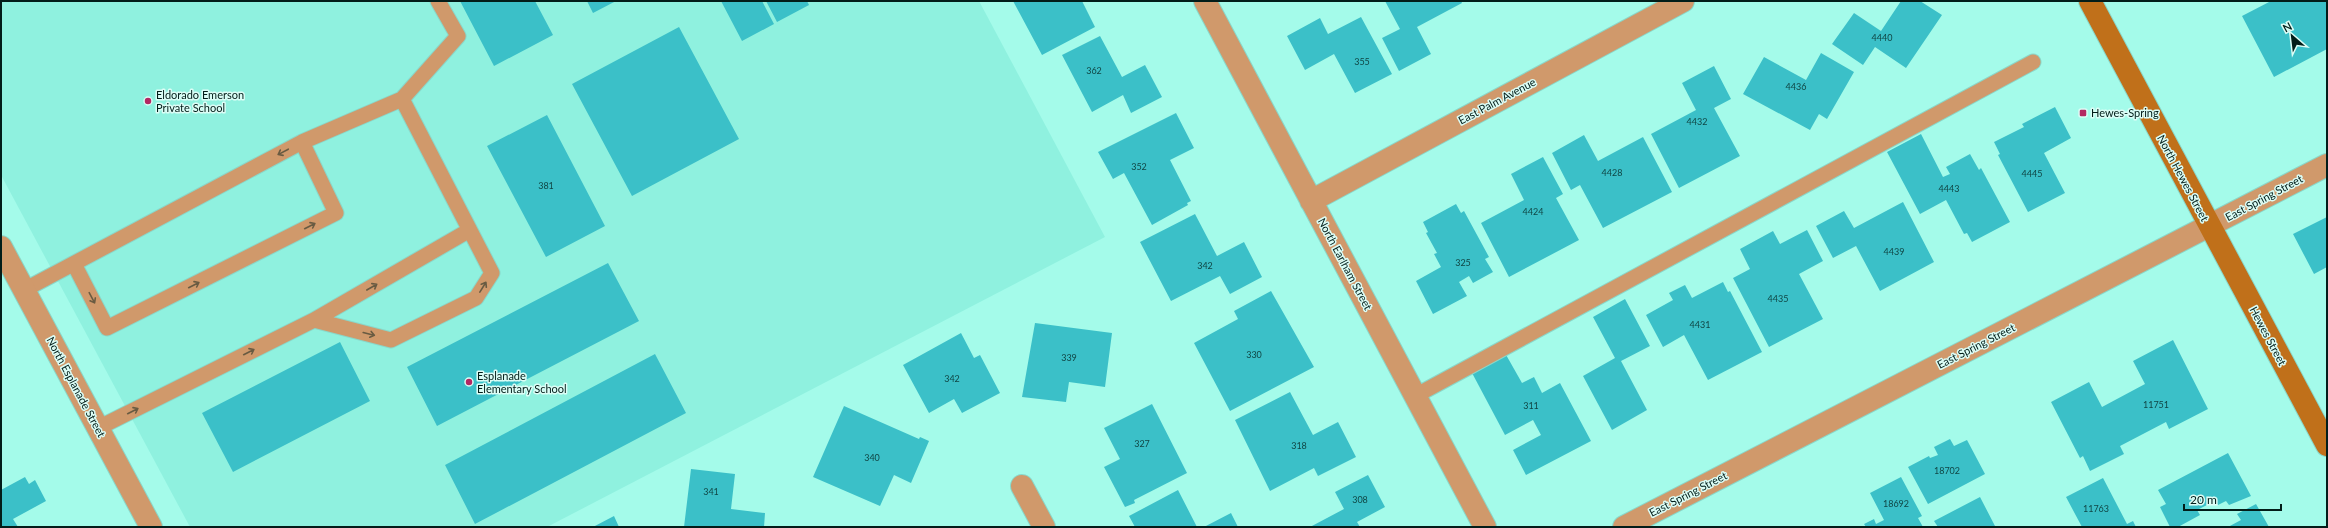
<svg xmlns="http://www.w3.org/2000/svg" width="2328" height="528" viewBox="0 0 2328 528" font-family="Lato,sans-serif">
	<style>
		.built { fill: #8ff1df }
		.building { fill: #3bc0c8 }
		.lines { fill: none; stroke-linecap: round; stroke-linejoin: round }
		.service-casing { stroke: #8ad7c9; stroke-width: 17 }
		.minor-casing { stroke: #8ad7c9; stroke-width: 24 }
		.tertiary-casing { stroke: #8ad7c9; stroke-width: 24 }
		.secondary-casing { stroke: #8ad7c9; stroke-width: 24 }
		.service { stroke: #d0996b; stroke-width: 15 }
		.minor { stroke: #d0996b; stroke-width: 22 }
		.tertiary { stroke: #d0996b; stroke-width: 22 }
		.secondary { stroke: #c0701a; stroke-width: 22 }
		.oneway { stroke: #695b42 }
		.poi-dot { fill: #b32762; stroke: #dcfdf6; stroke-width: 1.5 }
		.labels { text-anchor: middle; stroke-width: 3; stroke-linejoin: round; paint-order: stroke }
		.number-label { font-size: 9px; fill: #104645 }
		.poi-label { font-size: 11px; fill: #021d19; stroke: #dcfdf6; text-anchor: start }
		.street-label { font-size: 11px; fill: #021d19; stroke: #dcfdf6 }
	</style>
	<rect width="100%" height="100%" fill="#a4fbea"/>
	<path class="built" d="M1,1H979L1105,237L547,527H190L1,175Z"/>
	<path class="building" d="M460,1H535L553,35L494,66Z
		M587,1H616L593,13Z
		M721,1H762L774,24L742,41Z
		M766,1H807L809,5L777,22Z
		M1013,1H1082L1095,27L1042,55Z
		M1385,1H1461L1462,3L1417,27L1431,54L1399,71L1382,38L1400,29Z
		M1901,1H1920L1942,15L1906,68L1875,47L1863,65L1832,44L1854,13L1881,31Z
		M2271,1H2327V49L2274,77L2242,16Z
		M1361,17L1392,74L1355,93L1334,54L1305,70L1287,36L1320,18L1328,34Z
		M679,27L739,139L632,196L572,84Z
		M1100,36L1122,77L1145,65L1162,97L1131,113L1123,95L1092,112L1062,55Z
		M1821,53L1854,72L1827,119L1819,114L1810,130L1743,94L1764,57L1806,80Z
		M1714,66L1731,99L1714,108L1740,156L1679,188L1651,134L1696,110L1682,83Z
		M2055,107L2071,138L2044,153L2065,193L2028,212L1998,155L2000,154L1994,142L2024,127L2022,124Z
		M1176,113L1194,148L1170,160L1191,201L1187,203L1188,205L1152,225L1124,173L1113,179L1098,152Z
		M547,115L605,226L546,257L487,146Z
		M1921,134L1943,177L1950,174L1946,167L1970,154L1979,170L1981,168L2010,222L1972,242L1967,233L1964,234L1946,200L1920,214L1887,152Z
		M1584,135L1598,161L1643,137L1672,192L1603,228L1580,185L1571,190L1552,153Z
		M1543,157L1563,194L1556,198L1579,240L1509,277L1481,223L1524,200L1511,174Z
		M1903,202L1934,262L1880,291L1856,246L1833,258L1816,226L1844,211L1854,228Z
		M1456,204L1461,213L1464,211L1489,257L1485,259L1493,272L1473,283L1469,276L1459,282L1467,296L1433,314L1416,281L1441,267L1434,254L1437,253L1426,233L1428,232L1423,222Z
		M1195,214L1217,256L1244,242L1262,277L1230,294L1220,276L1171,301L1140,242Z
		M2327,217V267L2314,274L2293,234Z
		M1807,230L1823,261L1799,274L1823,319L1769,347L1733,278L1750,269L1740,249L1773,231L1780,244Z
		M608,263L639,321L437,426L407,367Z
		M1723,282L1728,292L1730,291L1762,352L1708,380L1684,335L1663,347L1646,315L1673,300L1669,293L1685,285L1692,298Z
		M1271,291L1314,367L1230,411L1194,343L1238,319L1234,311Z
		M1625,299L1650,346L1621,361L1647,410L1612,430L1583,376L1615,358L1593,317Z
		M1035,323L1112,333L1105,387L1069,382L1066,402L1022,397Z
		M961,333L974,358L980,355L1000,393L962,413L954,399L929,413L903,365Z
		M2173,340L2208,409L2169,429L2166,422L2120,446L2124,454L2090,471L2083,456L2080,458L2051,402L2089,382L2102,407L2145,384L2133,361Z
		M340,342L370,401L233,472L202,413Z
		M1505,353L1522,383L1534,377L1542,393L1560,383L1591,441L1526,475L1513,450L1541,435L1533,420L1505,435L1471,371Z
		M655,354L686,413L475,524L445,465Z
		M1290,392L1313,435L1338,422L1356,457L1318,476L1314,468L1270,491L1235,420Z
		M1152,404L1187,473L1134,500L1135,503L1125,507L1104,467L1120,459L1104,428Z
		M844,406L919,439L920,437L929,441L911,483L894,475L880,506L813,477Z
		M1950,439L1954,446L1967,440L1985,474L1928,504L1908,467L1929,456L1930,458L1938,455L1934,447Z
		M2228,453L2251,496L2229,505L2226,501L2218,505L2215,501L2197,510L2200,515L2178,527H2170L2160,507L2166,504L2158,490Z
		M691,469L735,474L731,509L765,513L764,527H684Z
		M1368,475L1385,507L1357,522L1360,527H1310L1344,509L1335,492Z
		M25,477L29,484L35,480L46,501L13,519L18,527H1V490Z
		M1901,477L1922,516L1918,518L1923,527H1866L1864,524L1874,519L1876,524L1884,520L1870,493Z
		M2103,478L2127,524L2133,521L2136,527H2082L2066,497Z
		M1178,490L1197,527H1135L1129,516Z
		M1980,497L1995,526L1938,527L1934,521Z
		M2256,504L2269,527H2228L2241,520L2237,514Z
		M1231,513L1238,527H1204Z
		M614,516L619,527H593Z"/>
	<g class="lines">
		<defs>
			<path id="service" d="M302,142L402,99L458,36L438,1
				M24,290L302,142L336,213L107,328L74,264
				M314,320L468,231
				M1415,396L2033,62
				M98,428L314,320L391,340L476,298L492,273L402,99"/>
			<path id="minor" d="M1205,1L1485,527
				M1311,201L1683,1
				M1,247L151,527
				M1022,486L1044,527"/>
			<path id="tertiary" d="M1624,527L2327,165"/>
			<path id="secondary" d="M2090,1L2327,445"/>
		</defs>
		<use href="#service" class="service-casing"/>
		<use href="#minor" class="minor-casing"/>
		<use href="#tertiary" class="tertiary-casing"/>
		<use href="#secondary" class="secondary-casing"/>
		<use href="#service" class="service"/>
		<use href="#minor" class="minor"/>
		<use href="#tertiary" class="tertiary"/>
		<use href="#secondary" class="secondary"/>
	</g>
	<defs><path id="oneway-shaft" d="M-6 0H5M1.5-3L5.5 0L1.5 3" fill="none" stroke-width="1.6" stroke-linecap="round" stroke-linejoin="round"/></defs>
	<g class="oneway">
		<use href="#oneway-shaft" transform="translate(283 152) rotate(152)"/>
		<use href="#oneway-shaft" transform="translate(310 226) rotate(-27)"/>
		<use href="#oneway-shaft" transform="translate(194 285) rotate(-27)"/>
		<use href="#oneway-shaft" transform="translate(372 287) rotate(-30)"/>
		<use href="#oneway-shaft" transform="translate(483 287) rotate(-58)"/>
		<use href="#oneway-shaft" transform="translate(92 298) rotate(62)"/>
		<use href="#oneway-shaft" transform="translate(369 334) rotate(14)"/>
		<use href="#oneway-shaft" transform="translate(249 352) rotate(-27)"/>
		<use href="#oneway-shaft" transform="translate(133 411) rotate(-27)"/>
	</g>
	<g class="poi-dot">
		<circle cx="148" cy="101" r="4"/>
		<rect x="2079" y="109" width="8" height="8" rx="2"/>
		<circle cx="469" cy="382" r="4"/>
	</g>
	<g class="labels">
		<g class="number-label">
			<text x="1882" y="41">4440</text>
			<text x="1362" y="65">355</text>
			<text x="1094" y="74">362</text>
			<text x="1796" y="90">4436</text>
			<text x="1697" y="125">4432</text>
			<text x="1139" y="170">352</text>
			<text x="1612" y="176">4428</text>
			<text x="2032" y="177">4445</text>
			<text x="546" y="189">381</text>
			<text x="1949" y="192">4443</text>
			<text x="1533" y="215">4424</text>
			<text x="1894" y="255">4439</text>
			<text x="1463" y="266">325</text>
			<text x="1205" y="269">342</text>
			<text x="1778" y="302">4435</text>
			<text x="1700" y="328">4431</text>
			<text x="1254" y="358">330</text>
			<text x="1069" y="361">339</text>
			<text x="952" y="382">342</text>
			<text x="2156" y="408">11751</text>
			<text x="1531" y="409">311</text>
			<text x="1142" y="447">327</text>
			<text x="1299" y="449">318</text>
			<text x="872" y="461">340</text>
			<text x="1947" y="474">18702</text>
			<text x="711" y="495">341</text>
			<text x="1360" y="503">308</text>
			<text x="1896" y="507">18692</text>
			<text x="2096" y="512">11763</text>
		</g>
		<g class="poi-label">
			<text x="156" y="99">Eldorado Emerson<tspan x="156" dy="13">Private School</tspan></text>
			<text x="2091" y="117">Hewes-Spring</text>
			<text x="477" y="380">Esplanade<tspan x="477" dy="13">Elementary School</tspan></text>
		</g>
		<g class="street-label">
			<text transform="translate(1497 101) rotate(-28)" y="4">East Palm Avenue</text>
			<text transform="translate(2183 178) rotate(62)" y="4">North Hewes Street</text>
			<text transform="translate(2264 198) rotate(-28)" y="4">East Spring Street</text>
			<text transform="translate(1345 264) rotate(62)" y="4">North Earlham Street</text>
			<text transform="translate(2268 336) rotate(62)" y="4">Hewes Street</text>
			<text transform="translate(1976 346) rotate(-27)" y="4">East Spring Street</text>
			<text transform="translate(76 387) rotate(62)" y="4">North Esplanade Street</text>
			<text transform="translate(1688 494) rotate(-27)" y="4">East Spring Street</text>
		</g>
	</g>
	<rect width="2328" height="528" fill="none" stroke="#021d19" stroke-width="4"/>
	<g transform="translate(2292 36) rotate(332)" stroke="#dcfdf6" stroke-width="3" paint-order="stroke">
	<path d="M0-3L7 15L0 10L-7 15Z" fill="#021d19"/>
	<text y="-6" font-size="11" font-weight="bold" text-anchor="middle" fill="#021d19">N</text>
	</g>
	<path d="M2184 504v6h97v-6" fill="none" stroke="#021d19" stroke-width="2"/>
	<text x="2190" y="504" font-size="12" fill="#021d19" stroke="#dcfdf6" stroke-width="3" paint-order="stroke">20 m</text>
</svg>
